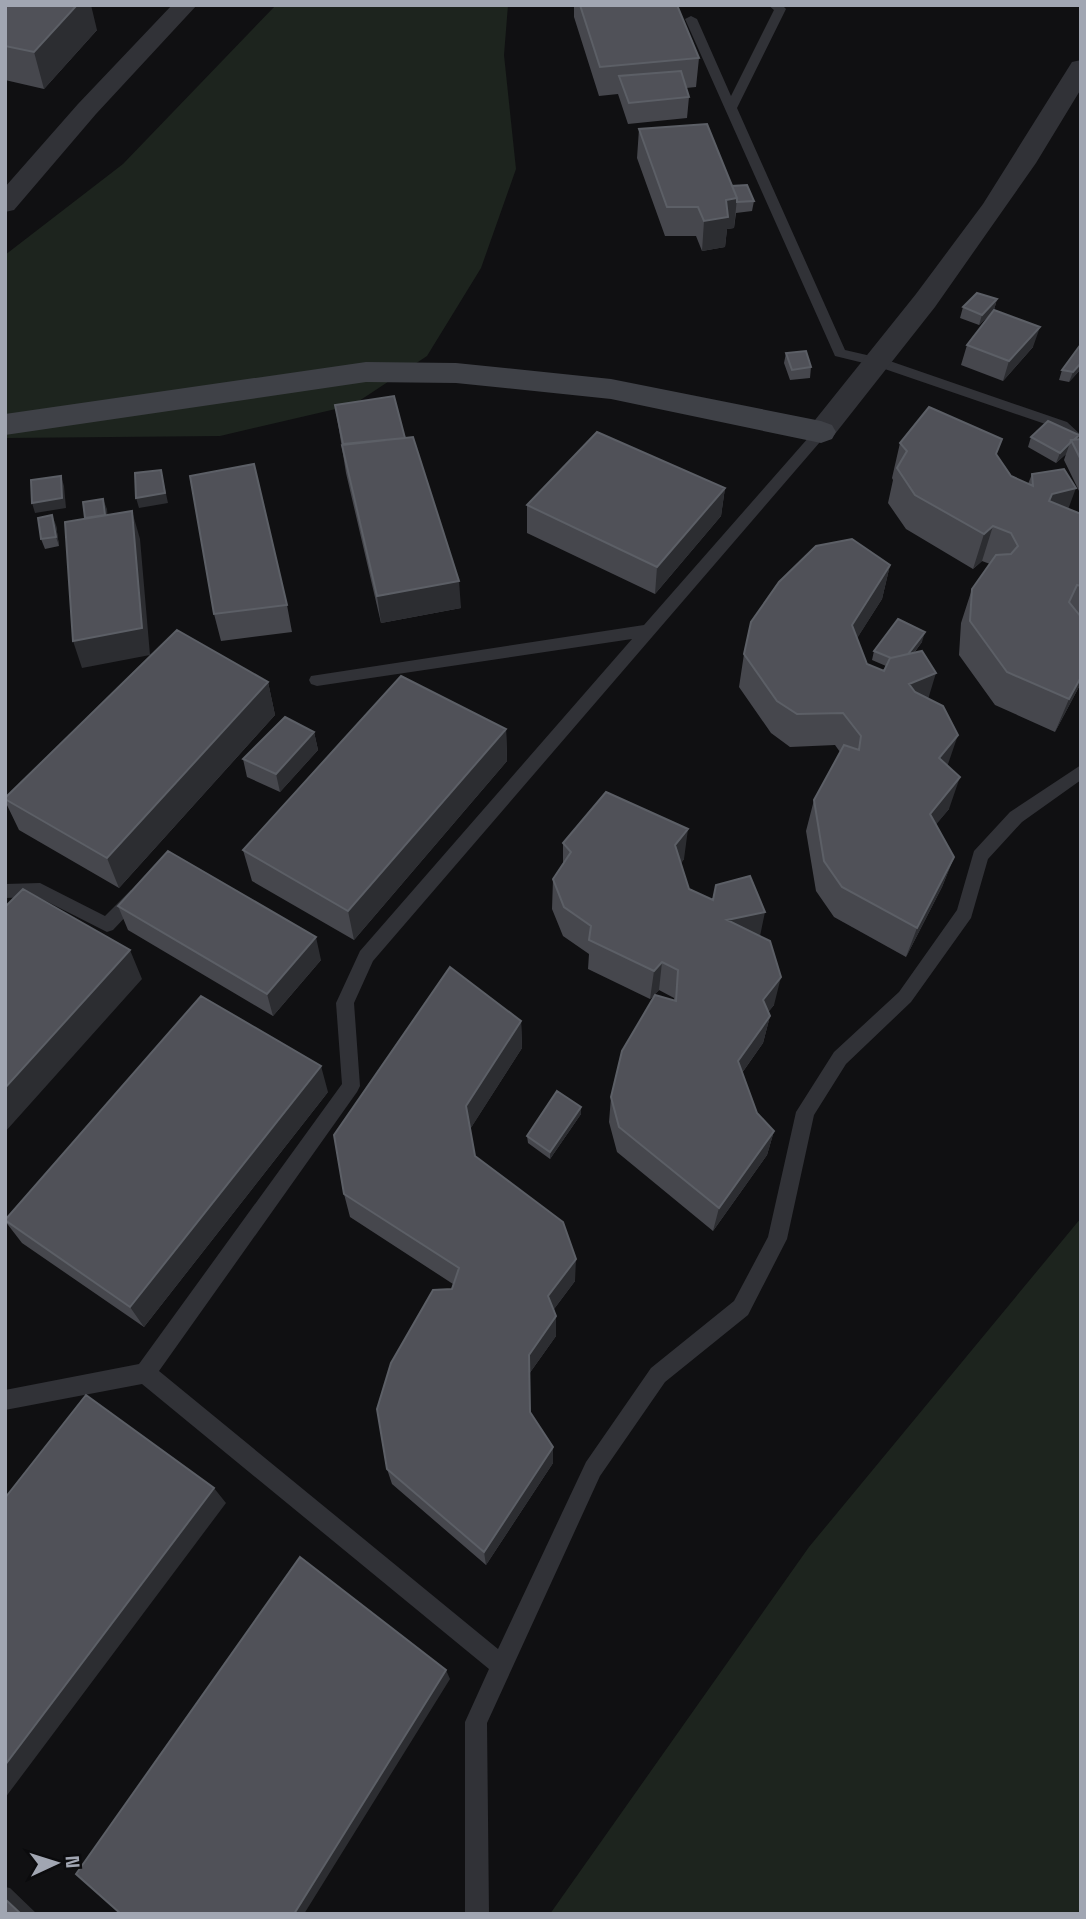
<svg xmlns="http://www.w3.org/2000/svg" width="1086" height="1919" viewBox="0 0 1086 1919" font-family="'Space Grotesk',sans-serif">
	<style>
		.green { fill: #1d241e }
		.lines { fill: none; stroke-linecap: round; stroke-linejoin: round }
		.lane { fill: #313237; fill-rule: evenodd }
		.street { fill: #313237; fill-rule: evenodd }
		.secondary { fill: #3f4147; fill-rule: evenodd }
		.wall { fill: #46474d }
		.shaded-wall { fill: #2c2d31 }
		.building { fill: #505158; stroke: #5c5f66; stroke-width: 2 }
	</style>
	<rect width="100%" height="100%" fill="#101012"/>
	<path class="green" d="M276,5H508L504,55L516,169L481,268L427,356L353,405L220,436L5,438V255L123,164Z
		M1081,1218V1914H550L809,1547Z"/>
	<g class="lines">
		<path class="lane" d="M768,5H782L786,9L737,108L845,350L884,359L1067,422L1081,435V448L1057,428L876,366L835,356L685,19L691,16L697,19L731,96L774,10Z
			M821,427L828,432L826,435L373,961L354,1003L360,1086L357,1092L159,1371L498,1649L586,1462L651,1368L734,1301L768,1237L796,1112L834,1052L899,992L957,910L974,851L1010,812L1081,765V780L1022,822L988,859L971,918L911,1002L846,1064L814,1115L787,1239L748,1315L665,1382L600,1476L487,1723L489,1914H465V1722L489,1669L142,1384L5,1410V1390L139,1364L342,1084L336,1003L360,951L632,639L317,686L311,684L309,680L311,676L644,625L816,429Z
			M40,883L105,916L131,890H143L146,895L113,930L107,932L38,897L5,898V884Z"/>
		<path class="street" d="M172,5H197L96,114L14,210L5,212V187L78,104Z
			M1081,60V89L1036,163L935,307L831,439L821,442L811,439L806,432L811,425L916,294L983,204L1072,62Z"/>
		<path class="secondary" d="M366,362L456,363L611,379L821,421L832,425L836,432L832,439L821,443L611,399L456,383L366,382L5,435V414Z"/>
	</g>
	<path class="wall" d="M5,5L97,30L44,89L5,80Z
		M574,5H677L699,58L696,87L686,88L689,97L687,118L628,124L618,94L599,96L574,17Z
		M639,129L732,186L754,201L752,211L736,213L734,228L727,229L725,247L702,251L696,236H665L637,158Z
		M997,299L994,310L979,325L960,318L963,307Z
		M967,345L1033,347L1003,381L961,365Z
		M786,353L811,367L810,378L790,380L784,363Z
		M1081,369L1069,382L1059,380L1062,370Z
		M335,405L405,438L461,608L381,623L346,473Z
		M1031,437L1081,439V495L1064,460L1066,454L1056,463L1028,447Z
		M900,443L997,455L1011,476L1028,484L1032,474L1068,509L1081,514V610L1079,614L1081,683L1055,732L995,705L959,655L961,623L972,589L990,564L982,561L973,569L906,529L888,503L893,480L892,478Z
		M725,488L721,516L655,594L527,533V505Z
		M56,525L59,546L45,549L41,539Z
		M890,565L882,599L857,638L867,664L884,671L886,666L872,660L874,651L922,642L914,653L947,766L949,809L936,824L954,857L942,887L906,957L834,917L816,891L806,831L814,800L840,752L835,745L790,747L771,733L739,687L744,654Z
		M287,605L292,632L221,641L214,614Z
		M268,682L275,715L119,888L19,830L5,801V798Z
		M506,729L507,761L354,940L252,881L243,850Z
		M314,732L318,750L280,792L247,777L243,759Z
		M563,843L684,859L681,863L689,889L760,936L774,1005L768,1012L770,1016L763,1043L742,1073L757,1113L774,1131L767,1155L713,1231L617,1152L609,1122L611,1097L674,1001V998L659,990L650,999L588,969L589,954L563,936L552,909L553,879L563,865Z
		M118,906L321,960L273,1016L128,930Z
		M521,1021L522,1048L470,1129L475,1156L575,1281L554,1309L556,1316V1336L529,1374L530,1412L553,1463L486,1565L392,1484L387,1469L453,1284L350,1217L344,1194Z
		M328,1092L144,1327L22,1243L5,1221Z
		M581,1107V1114L550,1159L528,1143L527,1136Z"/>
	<path class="shaded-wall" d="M77,5H91L97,30L44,89L34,52Z
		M737,198L734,228L727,229L725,247L702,251L704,221L726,200Z
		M997,299L994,310L979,325L982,315Z
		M1040,327L1033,347L1003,381L1009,361Z
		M1081,363V369L1069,382L1073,372Z
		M1070,443L1066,454L1056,463L1060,453Z
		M161,470L168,503L139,508L136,498Z
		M61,476L64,486L66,508L35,513L32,503Z
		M725,488L721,516L655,594L657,567Z
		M1076,488L1063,523L1040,528L1052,494Z
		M103,499L107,509L109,531L89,535Z
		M132,511L140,539L150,655L82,668L73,641Z
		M52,515L56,525L59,546L56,537Z
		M993,526L982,561L973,569L984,534Z
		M890,565L882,599L844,659L852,625Z
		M459,581L461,608L381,623L377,596Z
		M925,632L922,642L899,672L902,662Z
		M936,673L926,706L909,684Z
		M1081,677V683L1055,732L1069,699Z
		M268,682L275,715L119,888L107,858Z
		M506,729L507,761L354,940L348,911Z
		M314,732L318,750L280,792L276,774Z
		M958,735L947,767L939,758Z
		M960,777L949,809L919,845L930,814Z
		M688,829L684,859L672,876L675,845Z
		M954,857L942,887L906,957L917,928Z
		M765,912L759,941L727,920Z
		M316,937L321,960L273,1016L267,994Z
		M130,950L142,979L5,1132V1088Z
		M662,962L659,990L650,999L654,971Z
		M781,977L774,1005L756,1028L763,1000Z
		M770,1016L763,1043L732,1087L738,1061Z
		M521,1021L522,1048L469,1131L466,1106Z
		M321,1066L328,1092L144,1327L130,1307Z
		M581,1107V1114L550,1159V1152Z
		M774,1131L767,1155L713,1231L719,1208Z
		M576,1259L575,1281L548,1317V1296Z
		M556,1316V1336L529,1374V1355Z
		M553,1447V1463L486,1565L484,1552Z
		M214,1488L226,1503L5,1798V1765Z
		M446,1670L450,1679L304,1914H294Z
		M5,1887L10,1888L37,1914H21L5,1899Z"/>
	<path class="building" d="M5,5H77L34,52L5,46Z
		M580,5H677L699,58L600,67Z
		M681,71L689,97L629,103L619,76Z
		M707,124L737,198L726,200L728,217L704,221L698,207H667L639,129Z
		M747,185L754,201L737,202V198L732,186Z
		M977,293L997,299L982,315L963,307Z
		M994,310L1040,327L1009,361L967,345Z
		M1081,344V363L1073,372L1062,370Z
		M806,351L811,367L792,370L786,353Z
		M394,396L405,438L343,444L335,405Z
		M929,407L1002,439L996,454L1011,476L1033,486L1032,474L1064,469L1076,488L1052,494L1049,501L1081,514V586L1077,585L1069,602L1081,617V677L1069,699L1007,672L970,621L972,589L996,555L1011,554L1018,546L1011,533L993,526L984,534L915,495L897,468L907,451L900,443Z
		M1048,421L1079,435L1074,440H1071L1070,443L1060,453L1031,437Z
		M597,432L725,488L657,567L527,505Z
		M413,437L459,581L377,596L342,445Z
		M1081,439V460L1071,440Z
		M254,464L287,605L214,614L190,476Z
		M161,470L165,493L136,498L135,473Z
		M61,476L62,498L32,503L31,480Z
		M103,499L105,515L85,518L83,502Z
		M132,511L142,628L73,641L65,522Z
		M52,515L56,537L41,539L38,518Z
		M852,539L890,565L852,625L867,664L884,671L890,658L922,651L936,673L909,684L915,692L943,706L958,735L939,758L960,777L930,814L954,857L917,928L842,887L824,861L814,800L844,745L859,750L861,736L843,713L797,714L777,701L744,654L751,622L779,582L816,546Z
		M898,619L925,632L908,654L891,658L874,651Z
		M177,630L268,682L107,858L5,799V798Z
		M401,676L506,729L348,911L243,850Z
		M285,717L314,732L276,774L243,759Z
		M606,792L688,829L675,845L689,889L713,900L716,885L750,876L765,912L727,920L770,941L781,977L763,1000L770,1016L738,1061L757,1113L774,1131L719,1208L619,1127L611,1097L622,1051L655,995L676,1001L678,970L662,962L654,971L589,940L591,926L564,907L553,879L571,852L563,843Z
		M168,851L316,937L267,994L118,906Z
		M23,889L130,950L5,1088V907Z
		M450,967L521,1021L466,1106L475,1156L563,1222L576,1259L548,1296L556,1316L529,1355L530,1412L553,1447L484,1552L387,1469L377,1409L391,1363L433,1290L452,1289L459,1268L344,1194L334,1135Z
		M201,996L321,1066L130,1307L5,1220Z
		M557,1091L581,1107L550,1152L527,1136Z
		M86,1395L214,1488L5,1765V1498Z
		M300,1557L446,1670L294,1914H121L76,1874Z
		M5,1899L21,1914H5Z"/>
	<rect width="1086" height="1919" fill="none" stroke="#a1a6b2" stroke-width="14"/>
	<g transform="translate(56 1863) rotate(86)" stroke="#0b0b0d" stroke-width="5" paint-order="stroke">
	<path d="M0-5L12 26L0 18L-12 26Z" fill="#a1a6b2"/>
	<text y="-10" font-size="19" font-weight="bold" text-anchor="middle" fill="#a1a6b2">N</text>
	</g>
</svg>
